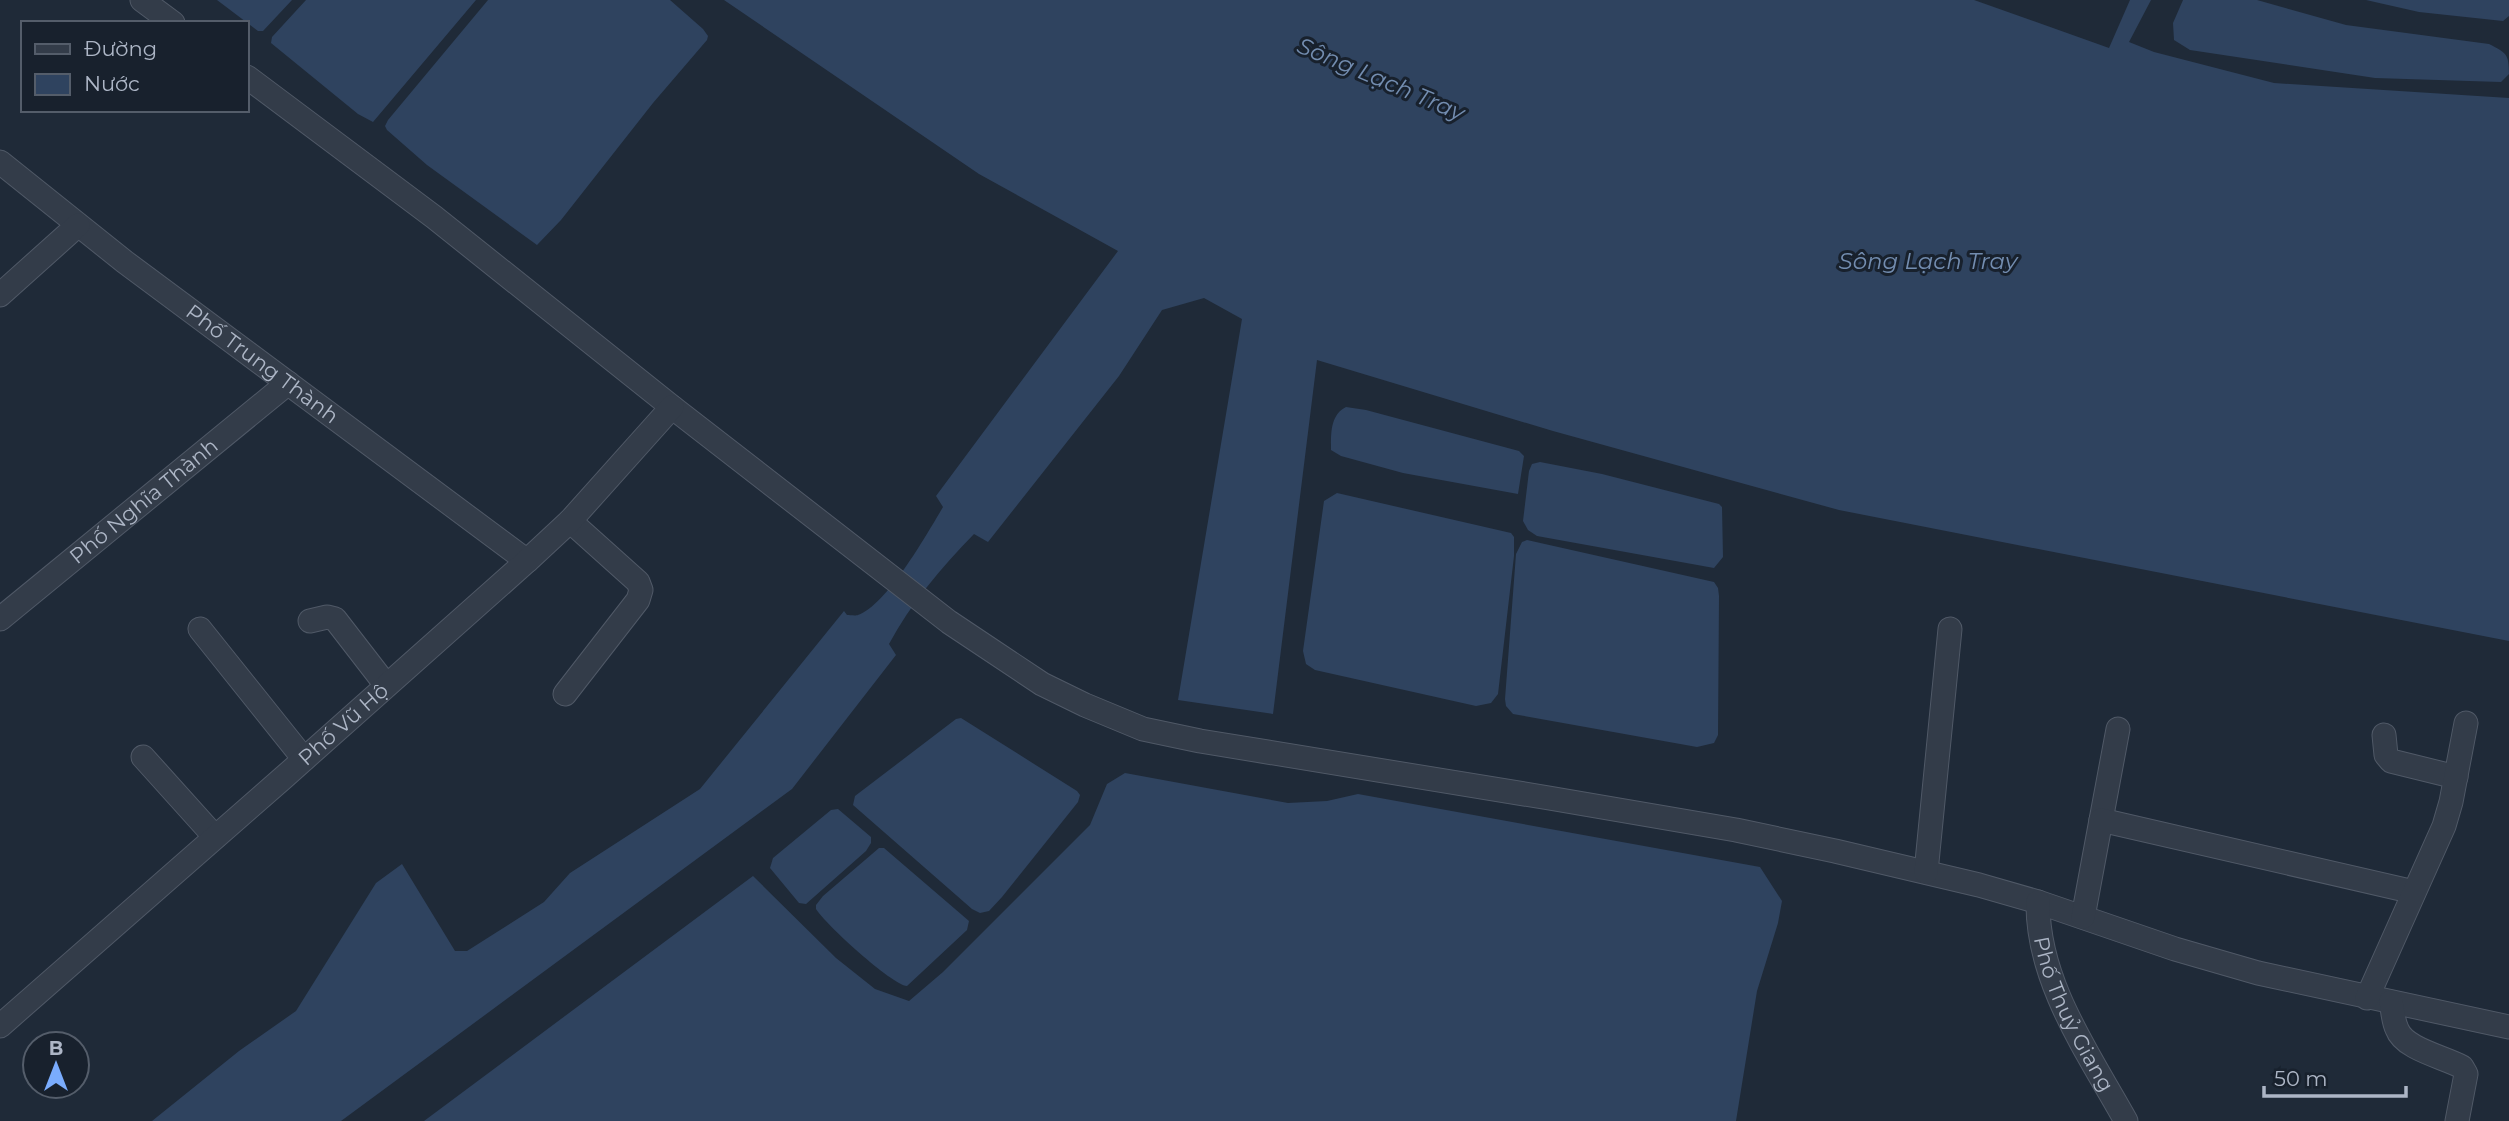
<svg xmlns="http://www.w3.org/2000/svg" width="2509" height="1121" viewBox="0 0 2509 1121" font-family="Montserrat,sans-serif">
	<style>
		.water { fill: #2f435f }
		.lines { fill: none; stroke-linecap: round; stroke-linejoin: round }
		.minor-casing { stroke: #505967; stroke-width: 25 }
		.minor { stroke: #333c49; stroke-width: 23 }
		.labels { text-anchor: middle; stroke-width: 6; stroke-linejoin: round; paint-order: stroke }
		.street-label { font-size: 21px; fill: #adb6c6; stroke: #18212d }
		.water-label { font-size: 23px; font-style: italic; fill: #738db0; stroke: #18212d }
	</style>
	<rect width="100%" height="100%" fill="#1f2a38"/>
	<path class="water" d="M217,0H292L263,31H258Z
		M306,0H476L373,122L358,114L271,43L272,37Z
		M488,0H670L703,29L708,36L707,40L653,103L561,220L537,245L427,165L387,130L385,126L388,120Z
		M724,0H1974L2109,48L2130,0H2151L2129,42L2154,52L2274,83L2509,98V641L1839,510L1553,431L1317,360L1273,714L1178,700L1242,319L1204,298L1162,310L1119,376L988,542L974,534C941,568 911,603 889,644L896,655L792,789L341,1121H152L239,1051L296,1011L376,883L402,864L455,951H467L544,902L570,873L700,789L844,611L847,615C849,615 856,616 858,615C887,605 927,534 943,507L936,496L1118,251L979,174Z
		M2183,0H2257L2346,25L2489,44C2506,53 2509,53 2509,74L2501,82L2375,78L2190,50L2174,40L2173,23Z
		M2366,0H2509V16L2503,21L2419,12Z
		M1346,407L1366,410L1519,451L1524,456L1518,494L1403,473L1341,456L1331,450C1331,434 1330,415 1346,407Z
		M1540,462L1602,474L1719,504L1722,507L1723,557L1714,568L1537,536L1528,530L1523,521L1529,471L1532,464Z
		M1337,493L1511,533L1514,537V556L1498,694L1491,703L1476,706L1315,670L1306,664L1303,651L1324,501Z
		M1527,540L1714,582L1718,588L1719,596L1718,735L1714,743L1697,747L1513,714L1506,706L1505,699L1516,554L1522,542Z
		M961,718L1077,791L1080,795L1078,802L1002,897L989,911L980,913L972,909L853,805L855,796L956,719Z
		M1125,773L1288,803L1327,801L1358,794L1760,867L1782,901L1778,923L1757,991L1736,1121H424L753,876L836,958L875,989L909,1001L943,972L1090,825L1107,784Z
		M838,809L871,837V843L866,851L806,904L799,903L770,868L773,858L831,810Z
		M879,848H884L969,921L967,930L907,986C892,985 825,924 816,909V905L823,896Z"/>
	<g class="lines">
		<defs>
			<g id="minor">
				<path d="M142,0L173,23"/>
				<path d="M247,77L434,217L672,407L949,622L1042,684L1085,705L1143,729L1200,741L1549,798L1736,830L1835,851L1979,885L2038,902L2175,949L2258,973L2509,1027"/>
				<path id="s1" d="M0,162L125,262L527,561"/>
				<path d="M0,295L78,225"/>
				<path id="s2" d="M0,619L288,383"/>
				<path d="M310,621L327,617L335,619L386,685"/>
				<path d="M200,629L304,759"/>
				<path d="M565,694L638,600L641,590L638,582L570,521"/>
				<path d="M2384,735L2386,755L2391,761L2456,777"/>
				<path d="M143,757L215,837"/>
				<path d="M2101,820L2118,729"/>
				<path d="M1926,872L1950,629"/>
				<path id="s3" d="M2038,902C2037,982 2089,1054 2126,1121"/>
				<path d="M2083,917L2101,820L2414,892"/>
				<path d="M2367,998L2444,826L2451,802L2466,723"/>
				<path d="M2391,1002C2393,1011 2393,1021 2397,1029C2404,1049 2444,1057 2462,1067L2466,1074L2457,1121"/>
				<path id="s4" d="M0,1026L283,778L527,561L570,521L672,407"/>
			</g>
		</defs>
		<use href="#minor" class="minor-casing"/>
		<use href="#minor" class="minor"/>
	</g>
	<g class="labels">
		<g class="street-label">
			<text dy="7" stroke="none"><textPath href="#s1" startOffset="331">Phố Trung Thành</textPath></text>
			<text dy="7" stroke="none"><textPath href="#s2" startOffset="186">Phố Nghĩa Thành</textPath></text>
			<text dy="7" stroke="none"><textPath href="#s4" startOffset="457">Phố Vũ Hộ</textPath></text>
			<text dy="7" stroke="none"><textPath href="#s3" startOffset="119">Phố Thuỷ Giang</textPath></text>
		</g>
		<g class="water-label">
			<text transform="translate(1381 79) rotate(23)" y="8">Sông Lạch Tray</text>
			<text x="1928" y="269">Sông Lạch Tray</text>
		</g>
	</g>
	<rect x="21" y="21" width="228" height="91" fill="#18212d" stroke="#545d6a" stroke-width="2"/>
	<rect x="35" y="44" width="35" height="10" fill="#333c49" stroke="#545d6a" stroke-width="2"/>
	<text x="84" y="56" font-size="21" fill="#adb6c6">Đường</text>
	<rect x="35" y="74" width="35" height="21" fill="#2f435f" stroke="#545d6a" stroke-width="2"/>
	<text x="84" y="91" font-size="21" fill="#adb6c6">Nước</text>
	<g transform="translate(56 1065)"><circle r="33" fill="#18212d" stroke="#545d6a" stroke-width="2"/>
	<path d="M0-5L12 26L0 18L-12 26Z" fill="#7aacfd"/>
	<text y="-10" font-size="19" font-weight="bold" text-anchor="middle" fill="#adb6c6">B</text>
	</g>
	<path d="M2264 1086v10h142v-10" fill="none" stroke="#adb6c6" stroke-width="3.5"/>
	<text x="2274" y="1086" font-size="21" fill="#adb6c6" stroke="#18212d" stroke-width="5" paint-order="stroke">50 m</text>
</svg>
